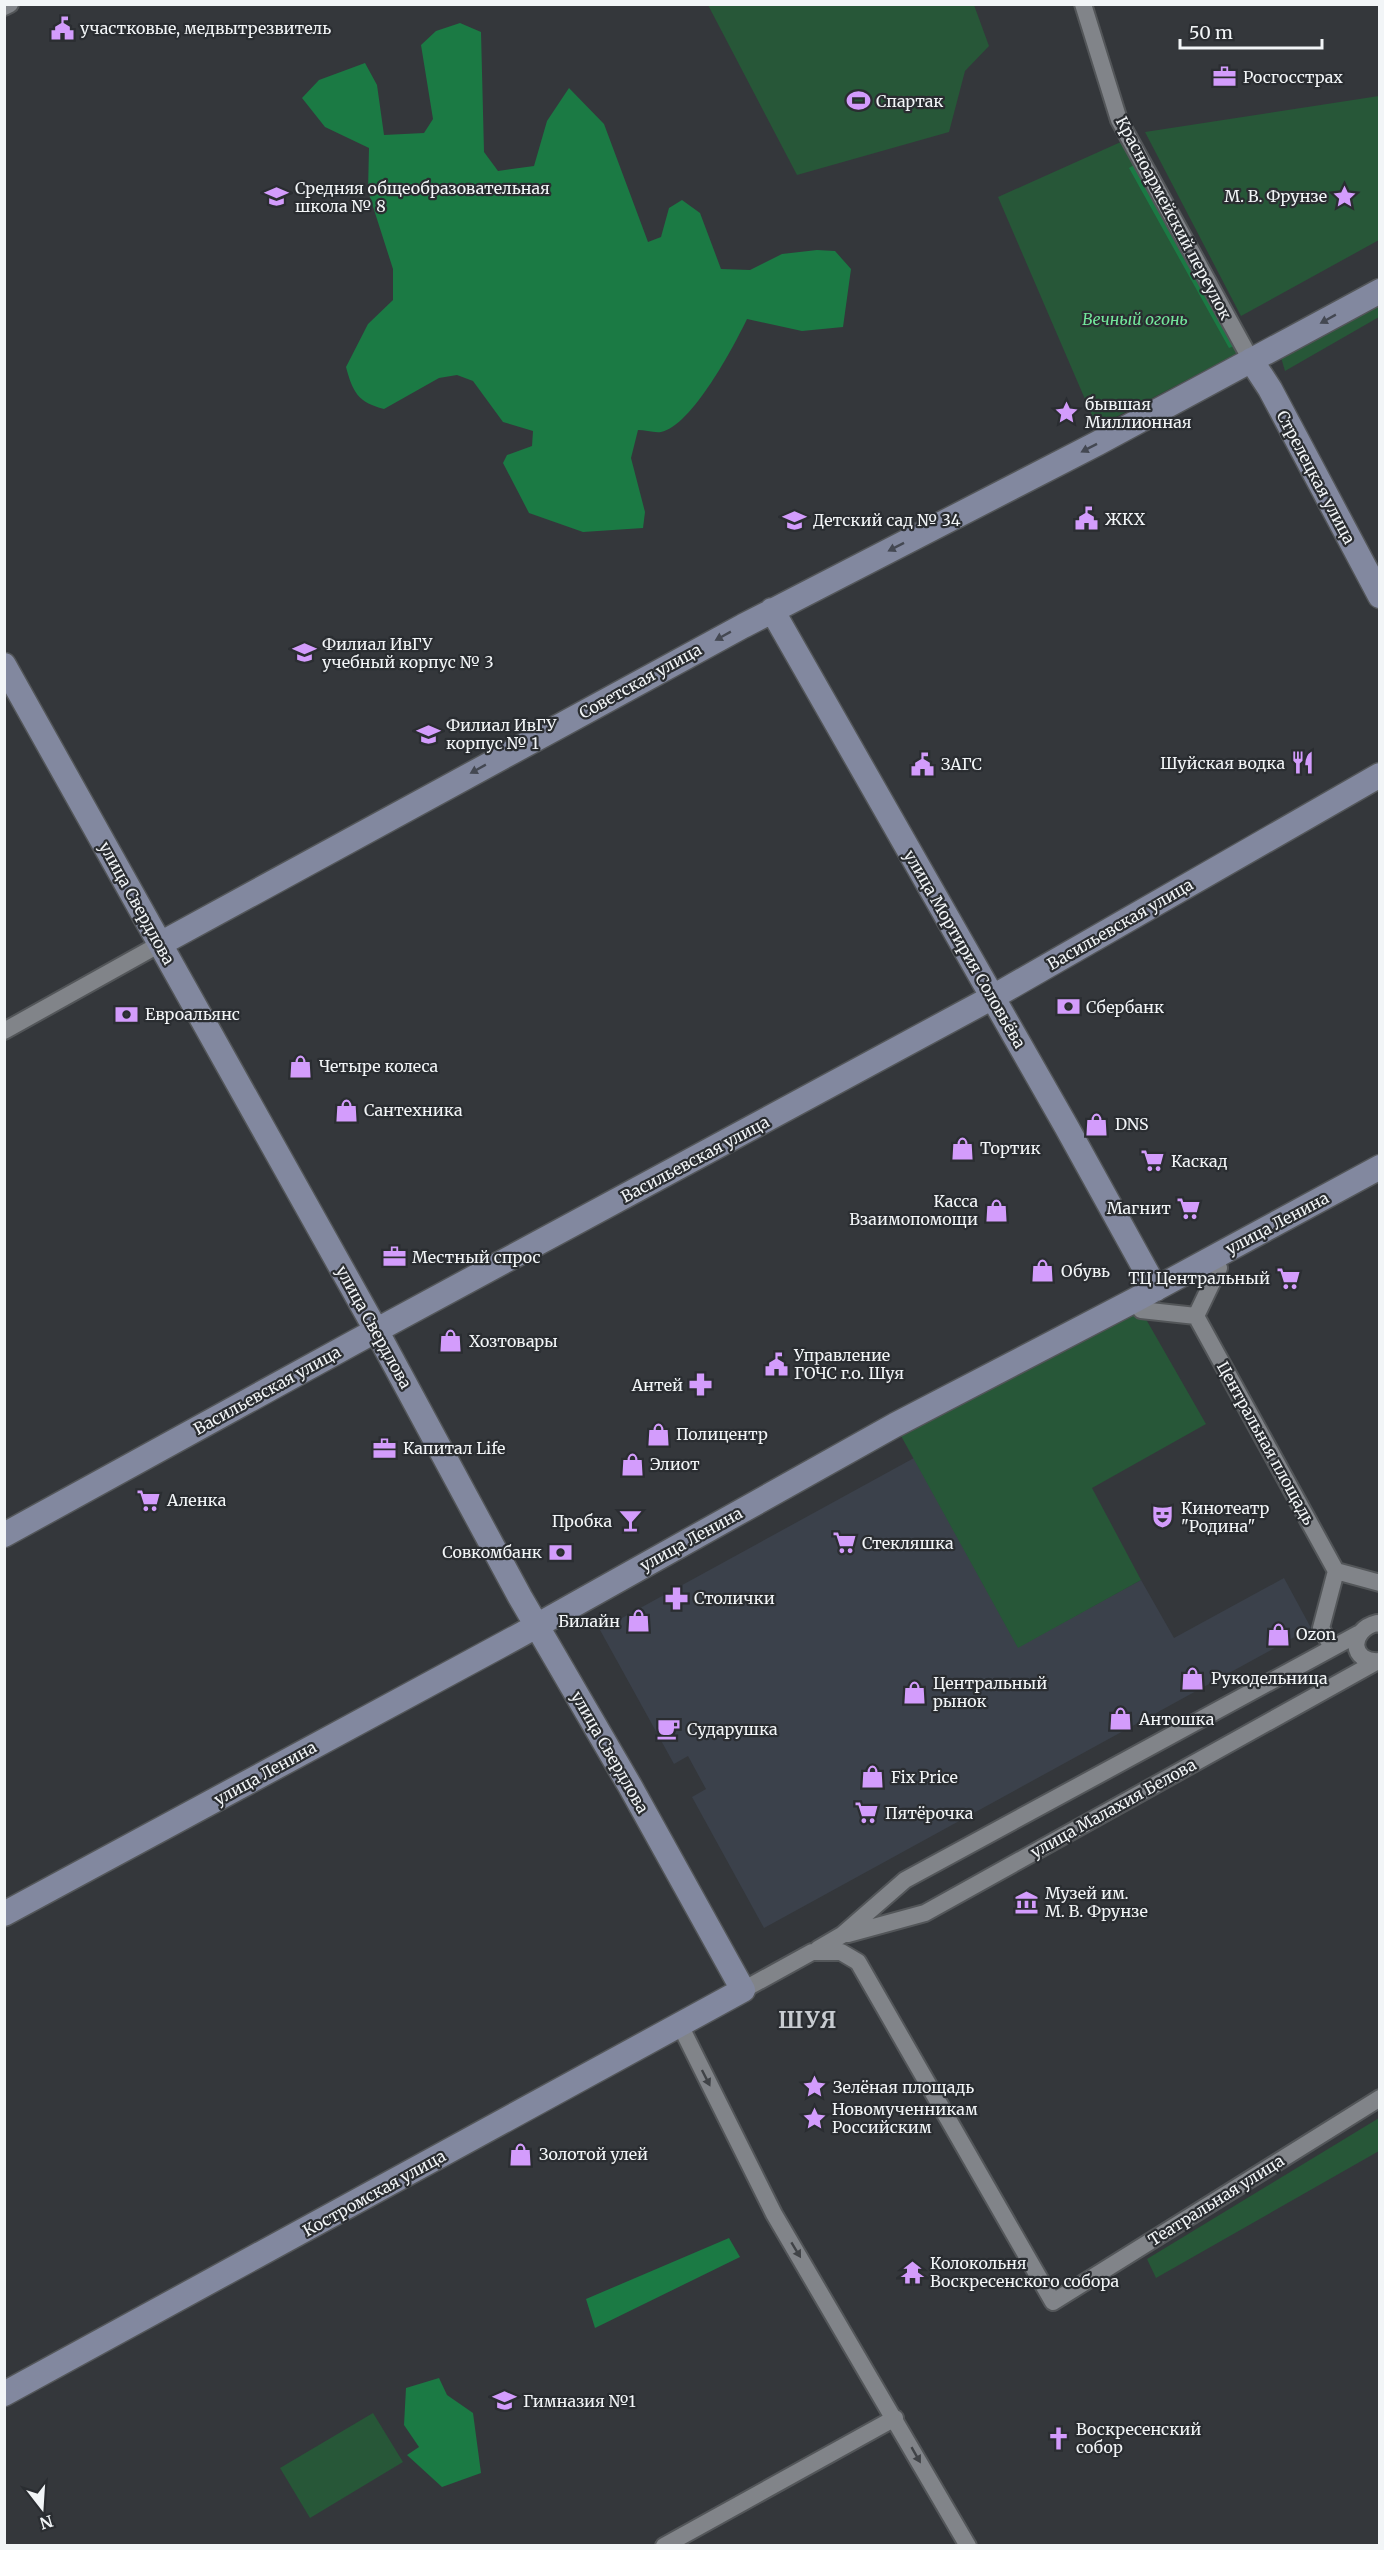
<svg xmlns="http://www.w3.org/2000/svg" width="1384" height="2550" viewBox="0 0 1384 2550" font-family="Merriweather,serif">
	<style>
		.built { fill: #3b414b }
		.green { fill: #275738 }
		.forest { fill: #1b7a44 }
		.lines { fill: none; stroke-linecap: round; stroke-linejoin: round }
		.street-casing { stroke: #535659; stroke-width: 20 }
		.secondary-casing { stroke: #535659; stroke-width: 27 }
		.street { stroke: #818489; stroke-width: 16 }
		.secondary { stroke: #82889f; stroke-width: 24 }
		.oneway { fill: #444852 }
		.oneway2 { fill: #404347 }
		.labels { text-anchor: middle; stroke-width: 4.5; stroke-linejoin: round; paint-order: stroke }
		.poi-label { font-size: 16px; fill: #f2f5f7; stroke: #2a2d31; text-anchor: start }
		.street-label { font-size: 16px; fill: #f2f5f7; stroke: #2a2d31 }
		.park-label { font-size: 16px; font-style: italic; fill: #73e79b; stroke: #2a2d31 }
		.district-label { font-size: 22px; font-weight: bold; letter-spacing: 1.5px; fill: #c8ccd1; stroke: #2a2d31 }
	</style>
	<rect width="100%" height="100%" fill="#34373b"/>
	<path class="built" d="M914,1458L1018,1647L1141,1580L1174,1638L1284,1578L1311,1628L764,1928L692,1797L706,1789L688,1756L674,1764L600,1630Z"/>
	<path class="green" d="M708,5H974L989,46L965,71L949,132L797,175Z
		M1379,96V240L1241,316L1145,132Z
		M1123,141L1242,351L1097,427L998,197Z
		M1379,299V317L1285,371L1280,354Z
		M1135,1300L1206,1424L1092,1488L1141,1580L1018,1648L895,1425Z
		M1379,2118V2151L1156,2278L1147,2259Z
		M373,2413L403,2462L310,2518L280,2468Z"/>
	<path class="forest" d="M460,23L481,32L484,152L498,171L534,166L547,121L569,88L604,124L648,242L661,237L669,208L682,200L700,213L721,269L750,270L782,254L817,250L835,251L851,269L843,327L802,331L747,319C734,346 692,426 661,432C654,433 645,430 638,430L631,458L645,512L643,528L583,532L529,513L503,463L507,455L532,446L533,431L503,422L473,381L457,375L439,378L384,409C358,402 353,393 346,367L368,324L393,300V269L368,191L369,148L325,127L302,98L319,80L365,63L377,85L384,135L424,133L433,119L421,45L436,31Z
		M1134,165L1234,346L1229,348L1129,168Z
		M729,2238L740,2257L595,2328L586,2299Z
		M439,2378L447,2395L473,2413L481,2473L442,2487L407,2455L419,2447L404,2425L406,2388Z"/>
	<g class="lines">
		<defs>
			<path id="street" d="M1083,4L1119,120L1251,360
				M4,7L10,4
				M4,1031L160,944
				M1219,1268L1196,1316L1336,1571L1380,1583
				M1141,1310L1196,1316
				M1380,1624L1377,1623C1348,1630 1350,1664 1380,1661
				M1332,1647L1321,1628L1336,1571
				M848,1934L925,1913L1376,1662
				M818,1949L842,1935L905,1880L1358,1634
				M743,1990L812,1952H841L858,1962L1053,2302L1380,2098
				M680,2025L774,2214L968,2546
				M664,2546L895,2418"/>
			<path id="secondary" d="M1251,360L1270,389L1380,596
				M772,610L1066,1126L1156,1289
				M4,665L376,1330L520,1597L630,1786L743,1990L4,2394
				M160,944L743,626L1098,443L1380,291
				M4,1535L353,1343L993,997L1380,775
				M4,1914L522,1634L895,1425L1135,1300L1380,1167"/>
		</defs>
		<use href="#street" class="street-casing"/>
		<use href="#secondary" class="secondary-casing"/>
		<use href="#street" class="street"/>
		<use href="#secondary" class="secondary"/>
	</g>
	<defs><path id="oneway-solid" d="M-6-.8H1V-3.2L6.5 0L1 3.2V.8H-6Z" transform="scale(1.5)"/></defs>
	<g class="oneway">
		<use href="#oneway-solid" transform="translate(1328 319) rotate(151)"/>
		<use href="#oneway-solid" transform="translate(1089 448) rotate(153)"/>
		<use href="#oneway-solid" transform="translate(896 547) rotate(153)"/>
		<use href="#oneway-solid" transform="translate(723 636) rotate(151)"/>
		<use href="#oneway-solid" transform="translate(478 769) rotate(151)"/>
	</g>
	<g class="oneway2">
		<use href="#oneway-solid" transform="translate(706 2078) rotate(63)"/>
		<use href="#oneway-solid" transform="translate(796 2250) rotate(59)"/>
		<use href="#oneway-solid" transform="translate(916 2455) rotate(60)"/>
	</g>
	<defs>
		<symbol id="civic-bare" viewBox="-9 -9 18 18"><path d="M-.6-6.5H3V-4.5H.6V-3L4-1V1h2V6H-6V1h2V-1L-.6-3ZM-1.2 2.5V6h2.4V2.5Z" fill="#d39cfc" stroke="#2a2d31" stroke-width="2.5" paint-order="stroke"/></symbol>
		<symbol id="office-bare" viewBox="-9 -9 18 18"><path d="M-6-3h4V-5.5h4V-3h4V5H-6ZM-1-4.5V-3h2v-1.5ZM-6 0V1H6V0Z" fill="#d39cfc" stroke="#2a2d31" stroke-width="2.5" paint-order="stroke"/></symbol>
		<symbol id="stadium-bare" viewBox="-9 -9 18 18"><path d="M0-5a6.5 5 0 1 0 0 10a6.5 5 0 1 0 0-10ZM-3.5-1.8h7v3.6h-7Z" fill="#d39cfc" stroke="#2a2d31" stroke-width="2.5" paint-order="stroke"/></symbol>
		<symbol id="sight-bare" viewBox="-9 -9 18 18"><path d="M0-6L1.8-2.2L6-1.7L2.9 1.2L3.7 5.4L0 3.3L-3.7 5.4L-2.9 1.2L-6-1.7L-1.8-2.2Z" fill="#d39cfc" stroke="#2a2d31" stroke-width="2.5" paint-order="stroke"/></symbol>
		<symbol id="school-bare" viewBox="-9 -9 18 18"><path d="M0-5L7-2L0 1L-7-2ZM-4 1L0 2.5L4 1V4Q0 6-4 4Z" fill="#d39cfc" stroke="#2a2d31" stroke-width="2.5" paint-order="stroke"/></symbol>
		<symbol id="university-bare" viewBox="-9 -9 18 18"><path d="M0-5L7-2L0 1L-7-2ZM-4 1L0 2.5L4 1V4Q0 6-4 4Z" fill="#d39cfc" stroke="#2a2d31" stroke-width="2.5" paint-order="stroke"/></symbol>
		<symbol id="restaurant-bare" viewBox="-9 -9 18 18"><path d="M-5-6h1v4h1v-4h1v4h1v-4h1v5L-1.5 .5V6h-2V.5L-5-1ZM5-6V6H3V1.5H1.5Q1.5-4 5-6Z" fill="#d39cfc" stroke="#2a2d31" stroke-width="2.5" paint-order="stroke"/></symbol>
		<symbol id="bank-bare" viewBox="-9 -9 18 18"><path d="M-6-4H6V4H-6ZM0-2.3a2.3 2.3 0 1 0 0 4.6a2.3 2.3 0 1 0 0-4.6Z" fill="#d39cfc" stroke="#2a2d31" stroke-width="2.5" paint-order="stroke"/></symbol>
		<symbol id="shop-bare" viewBox="-9 -9 18 18"><path d="M-5-2.5h2.3a2.7 3.5 0 0 1 5.4 0H5L5.5 6h-11ZM-1.5-2.5h3a1.5 2.3 0 0 0-3 0Z" fill="#d39cfc" stroke="#2a2d31" stroke-width="2.5" paint-order="stroke"/></symbol>
		<symbol id="supermarket-bare" viewBox="-9 -9 18 18"><path d="M-6-5.5h2.5l.6 2H6L4.5 2H-2.5L-4.4-4H-6ZM-1.5 3.2a1.3 1.3 0 1 0 .1 0ZM3 3.2a1.3 1.3 0 1 0 .1 0Z" fill="#d39cfc" stroke="#2a2d31" stroke-width="2.5" paint-order="stroke"/></symbol>
		<symbol id="pharmacy-bare" viewBox="-9 -9 18 18"><path d="M-2-6h4v4h4v4h-4v4h-4v-4h-4v-4h4Z" fill="#d39cfc" stroke="#2a2d31" stroke-width="2.5" paint-order="stroke"/></symbol>
		<symbol id="theatre-bare" viewBox="-9 -9 18 18"><path d="M-5-5.5Q0-4 5-5.5V0Q5 5 0 6Q-5 5-5 0ZM-3.3-2.5H-1v1.5H-3.3ZM1-2.5H3.3v1.5H1ZM-2.8 1Q0 5.5 2.8 1Z" fill="#d39cfc" stroke="#2a2d31" stroke-width="2.5" paint-order="stroke"/></symbol>
		<symbol id="bar-bare" viewBox="-9 -9 18 18"><path d="M-6-5H6L.8 .8V4.5H3.5V6h-7V4.5H-.8V.8Z" fill="#d39cfc" stroke="#2a2d31" stroke-width="2.5" paint-order="stroke"/></symbol>
		<symbol id="cafe-bare" viewBox="-9 -9 18 18"><path d="M-5.5-4.5H6V0H3Q3 3.5 0 3.5H-2.5Q-5.5 3.5-5.5 0ZM3-3.2v2h1.7v-2ZM-6 4.5H4V6H-6Z" fill="#d39cfc" stroke="#2a2d31" stroke-width="2.5" paint-order="stroke"/></symbol>
		<symbol id="museum-bare" viewBox="-9 -9 18 18"><path d="M0-6L6-3V-2H-6V-3ZM-5-1h2V3h-2ZM-1-1h2V3h-2ZM3-1h2V3H3ZM-6 4H6V6H-6Z" fill="#d39cfc" stroke="#2a2d31" stroke-width="2.5" paint-order="stroke"/></symbol>
		<symbol id="temple-bare" viewBox="-9 -9 18 18"><path d="M0-6L5-2H3V0L6.5 2.5H4V6H1.5V3h-3V6H-4V2.5H-6.5L-3 0V-2H-5Z" fill="#d39cfc" stroke="#2a2d31" stroke-width="2.5" paint-order="stroke"/></symbol>
		<symbol id="church-bare" viewBox="-9 -9 18 18"><path d="M-1.2-6h2.4v3.5h3.3v2.4h-3.3V6h-2.4V-.1h-3.3v-2.4h3.3Z" fill="#d39cfc" stroke="#2a2d31" stroke-width="2.5" paint-order="stroke"/></symbol>
	</defs>
	<g fill-rule="evenodd">
		<use href="#civic-bare" x="46" y="12" width="33" height="33"/>
		<use href="#office-bare" x="1208" y="60" width="33" height="33"/>
		<use href="#stadium-bare" x="842" y="84" width="33" height="33"/>
		<use href="#sight-bare" x="1328" y="180" width="33" height="33"/>
		<use href="#school-bare" x="260" y="180" width="33" height="33"/>
		<use href="#sight-bare" x="1050" y="396" width="33" height="33"/>
		<use href="#civic-bare" x="1070" y="502" width="33" height="33"/>
		<use href="#school-bare" x="778" y="504" width="33" height="33"/>
		<use href="#university-bare" x="288" y="636" width="33" height="33"/>
		<use href="#university-bare" x="412" y="718" width="33" height="33"/>
		<use href="#restaurant-bare" x="1286" y="746" width="33" height="33"/>
		<use href="#civic-bare" x="906" y="748" width="33" height="33"/>
		<use href="#bank-bare" x="1052" y="990" width="33" height="33"/>
		<use href="#bank-bare" x="110" y="998" width="33" height="33"/>
		<use href="#shop-bare" x="284" y="1050" width="33" height="33"/>
		<use href="#shop-bare" x="330" y="1094" width="33" height="33"/>
		<use href="#shop-bare" x="1080" y="1108" width="33" height="33"/>
		<use href="#shop-bare" x="946" y="1132" width="33" height="33"/>
		<use href="#supermarket-bare" x="1136" y="1144" width="33" height="33"/>
		<use href="#supermarket-bare" x="1172" y="1192" width="33" height="33"/>
		<use href="#shop-bare" x="980" y="1194" width="33" height="33"/>
		<use href="#office-bare" x="378" y="1240" width="33" height="33"/>
		<use href="#shop-bare" x="1026" y="1254" width="33" height="33"/>
		<use href="#supermarket-bare" x="1272" y="1262" width="33" height="33"/>
		<use href="#shop-bare" x="434" y="1324" width="33" height="33"/>
		<use href="#civic-bare" x="760" y="1348" width="33" height="33"/>
		<use href="#pharmacy-bare" x="684" y="1368" width="33" height="33"/>
		<use href="#shop-bare" x="642" y="1418" width="33" height="33"/>
		<use href="#office-bare" x="368" y="1432" width="33" height="33"/>
		<use href="#shop-bare" x="616" y="1448" width="33" height="33"/>
		<use href="#supermarket-bare" x="132" y="1484" width="33" height="33"/>
		<use href="#theatre-bare" x="1146" y="1500" width="33" height="33"/>
		<use href="#bar-bare" x="614" y="1504" width="33" height="33"/>
		<use href="#supermarket-bare" x="828" y="1526" width="33" height="33"/>
		<use href="#bank-bare" x="544" y="1536" width="33" height="33"/>
		<use href="#pharmacy-bare" x="660" y="1582" width="33" height="33"/>
		<use href="#shop-bare" x="622" y="1604" width="33" height="33"/>
		<use href="#shop-bare" x="1262" y="1618" width="33" height="33"/>
		<use href="#shop-bare" x="1176" y="1662" width="33" height="33"/>
		<use href="#shop-bare" x="898" y="1676" width="33" height="33"/>
		<use href="#shop-bare" x="1104" y="1702" width="33" height="33"/>
		<use href="#cafe-bare" x="652" y="1712" width="33" height="33"/>
		<use href="#shop-bare" x="856" y="1760" width="33" height="33"/>
		<use href="#supermarket-bare" x="850" y="1796" width="33" height="33"/>
		<use href="#museum-bare" x="1010" y="1886" width="33" height="33"/>
		<use href="#sight-bare" x="798" y="2070" width="33" height="33"/>
		<use href="#sight-bare" x="798" y="2102" width="33" height="33"/>
		<use href="#shop-bare" x="504" y="2138" width="33" height="33"/>
		<use href="#temple-bare" x="896" y="2256" width="33" height="33"/>
		<use href="#school-bare" x="488" y="2384" width="33" height="33"/>
		<use href="#church-bare" x="1042" y="2422" width="33" height="33"/>
	</g>
	<g class="labels">
		<g class="poi-label">
			<text x="80" y="34">участковые, медвытрезвитель</text>
			<text x="1243" y="83">Росгосстрах</text>
			<text x="876" y="107">Спартак</text>
			<text x="295" y="194">Средняя общеобразовательная<tspan x="295" dy="18">школа № 8</tspan></text>
			<text x="1327" y="202" text-anchor="end">М. В. Фрунзе</text>
			<text x="1085" y="410">бывшая<tspan x="1085" dy="18">Миллионная</tspan></text>
			<text x="1105" y="525">ЖКХ</text>
			<text x="813" y="526">Детский сад № 34</text>
			<text x="322" y="650">Филиал ИвГУ<tspan x="322" dy="18">учебный корпус № 3</tspan></text>
			<text x="446" y="731">Филиал ИвГУ<tspan x="446" dy="18">корпус № 1</tspan></text>
			<text x="1285" y="769" text-anchor="end">Шуйская водка</text>
			<text x="941" y="770">ЗАГС</text>
			<text x="1086" y="1013">Сбербанк</text>
			<text x="145" y="1020">Евроальянс</text>
			<text x="319" y="1072">Четыре колеса</text>
			<text x="364" y="1116">Сантехника</text>
			<text x="1115" y="1130">DNS</text>
			<text x="980" y="1154">Тортик</text>
			<text x="1171" y="1167">Каскад</text>
			<text x="978" y="1207" text-anchor="end">Касса<tspan x="978" dy="18">Взаимопомощи</tspan></text>
			<text x="1171" y="1214" text-anchor="end">Магнит</text>
			<text x="412" y="1263">Местный спрос</text>
			<text x="1061" y="1277">Обувь</text>
			<text x="1270" y="1284" text-anchor="end">ТЦ Центральный</text>
			<text x="469" y="1347">Хозтовары</text>
			<text x="794" y="1361">Управление<tspan x="794" dy="18">ГОЧС г.о. Шуя</tspan></text>
			<text x="683" y="1391" text-anchor="end">Антей</text>
			<text x="676" y="1440">Полицентр</text>
			<text x="403" y="1454">Капитал Life</text>
			<text x="650" y="1470">Элиот</text>
			<text x="167" y="1506">Аленка</text>
			<text x="1181" y="1514">Кинотеатр<tspan x="1181" dy="18">"Родина"</tspan></text>
			<text x="612" y="1527" text-anchor="end">Пробка</text>
			<text x="862" y="1549">Стекляшка</text>
			<text x="542" y="1558" text-anchor="end">Совкомбанк</text>
			<text x="694" y="1604">Столички</text>
			<text x="620" y="1627" text-anchor="end">Билайн</text>
			<text x="1296" y="1640">Ozon</text>
			<text x="1211" y="1684">Рукодельница</text>
			<text x="933" y="1689">Центральный<tspan x="933" dy="18">рынок</tspan></text>
			<text x="1139" y="1725">Антошка</text>
			<text x="687" y="1735">Сударушка</text>
			<text x="891" y="1783">Fix Price</text>
			<text x="885" y="1819">Пятёрочка</text>
			<text x="1045" y="1899">Музей им.<tspan x="1045" dy="18">М. В. Фрунзе</tspan></text>
			<text x="833" y="2093">Зелёная площадь</text>
			<text x="832" y="2115">Новомученникам<tspan x="832" dy="18">Российским</tspan></text>
			<text x="539" y="2160">Золотой улей</text>
			<text x="930" y="2269">Колокольня<tspan x="930" dy="18">Воскресенского собора</tspan></text>
			<text x="523" y="2407">Гимназия №1</text>
			<text x="1076" y="2435">Воскресенский<tspan x="1076" dy="18">собор</tspan></text>
		</g>
		<g class="street-label">
			<text transform="translate(1174 218) rotate(62)" y="6">Красноармейский переулок</text>
			<text transform="translate(1316 477) rotate(62)" y="6">Стрелецкая улица</text>
			<text transform="translate(640 681) rotate(-29)" y="6">Советская улица</text>
			<text transform="translate(137 903) rotate(61)" y="6">улица Свердлова</text>
			<text transform="translate(1120 924) rotate(-30)" y="6">Васильевская улица</text>
			<text transform="translate(965 949) rotate(60)" y="6">улица Мортирия Соловьёва</text>
			<text transform="translate(695 1159) rotate(-28)" y="6">Васильевская улица</text>
			<text transform="translate(1277 1223) rotate(-28)" y="6">улица Ленина</text>
			<text transform="translate(374 1327) rotate(61)" y="6">улица Свердлова</text>
			<text transform="translate(267 1390) rotate(-29)" y="6">Васильевская улица</text>
			<text transform="translate(1266 1443) rotate(61)" y="6">Центральная площадь</text>
			<text transform="translate(691 1539) rotate(-29)" y="6">улица Ленина</text>
			<text transform="translate(610 1752) rotate(60)" y="6">улица Свердлова</text>
			<text transform="translate(265 1773) rotate(-29)" y="6">улица Ленина</text>
			<text transform="translate(1113 1808) rotate(-29)" y="6">улица Малахия Белова</text>
			<text transform="translate(374 2193) rotate(-29)" y="6">Костромская улица</text>
			<text transform="translate(1216 2200) rotate(-32)" y="6">Театральная улица</text>
		</g>
		<g class="park-label">
			<text x="1135" y="325">Вечный огонь</text>
		</g>
		<g class="district-label">
			<text x="808" y="2028">ШУЯ</text>
		</g>
	</g>
	<rect width="1384" height="2550" fill="none" stroke="#f2f5f7" stroke-width="12"/>
	<g transform="translate(42 2508) rotate(163)" stroke="#2a2d31" stroke-width="4.5" paint-order="stroke">
	<path d="M0-4.5L10 22L0 15L-10 22Z" fill="#f2f5f7"/>
	<text y="-9" font-size="16" font-weight="bold" text-anchor="middle" fill="#f2f5f7">N</text>
	</g>
	<path d="M1180 39v9h142v-9" fill="none" stroke="#f2f5f7" stroke-width="3"/>
	<text x="1189" y="39" font-size="18" fill="#f2f5f7" stroke="#2a2d31" stroke-width="4.5" paint-order="stroke">50 m</text>
</svg>
